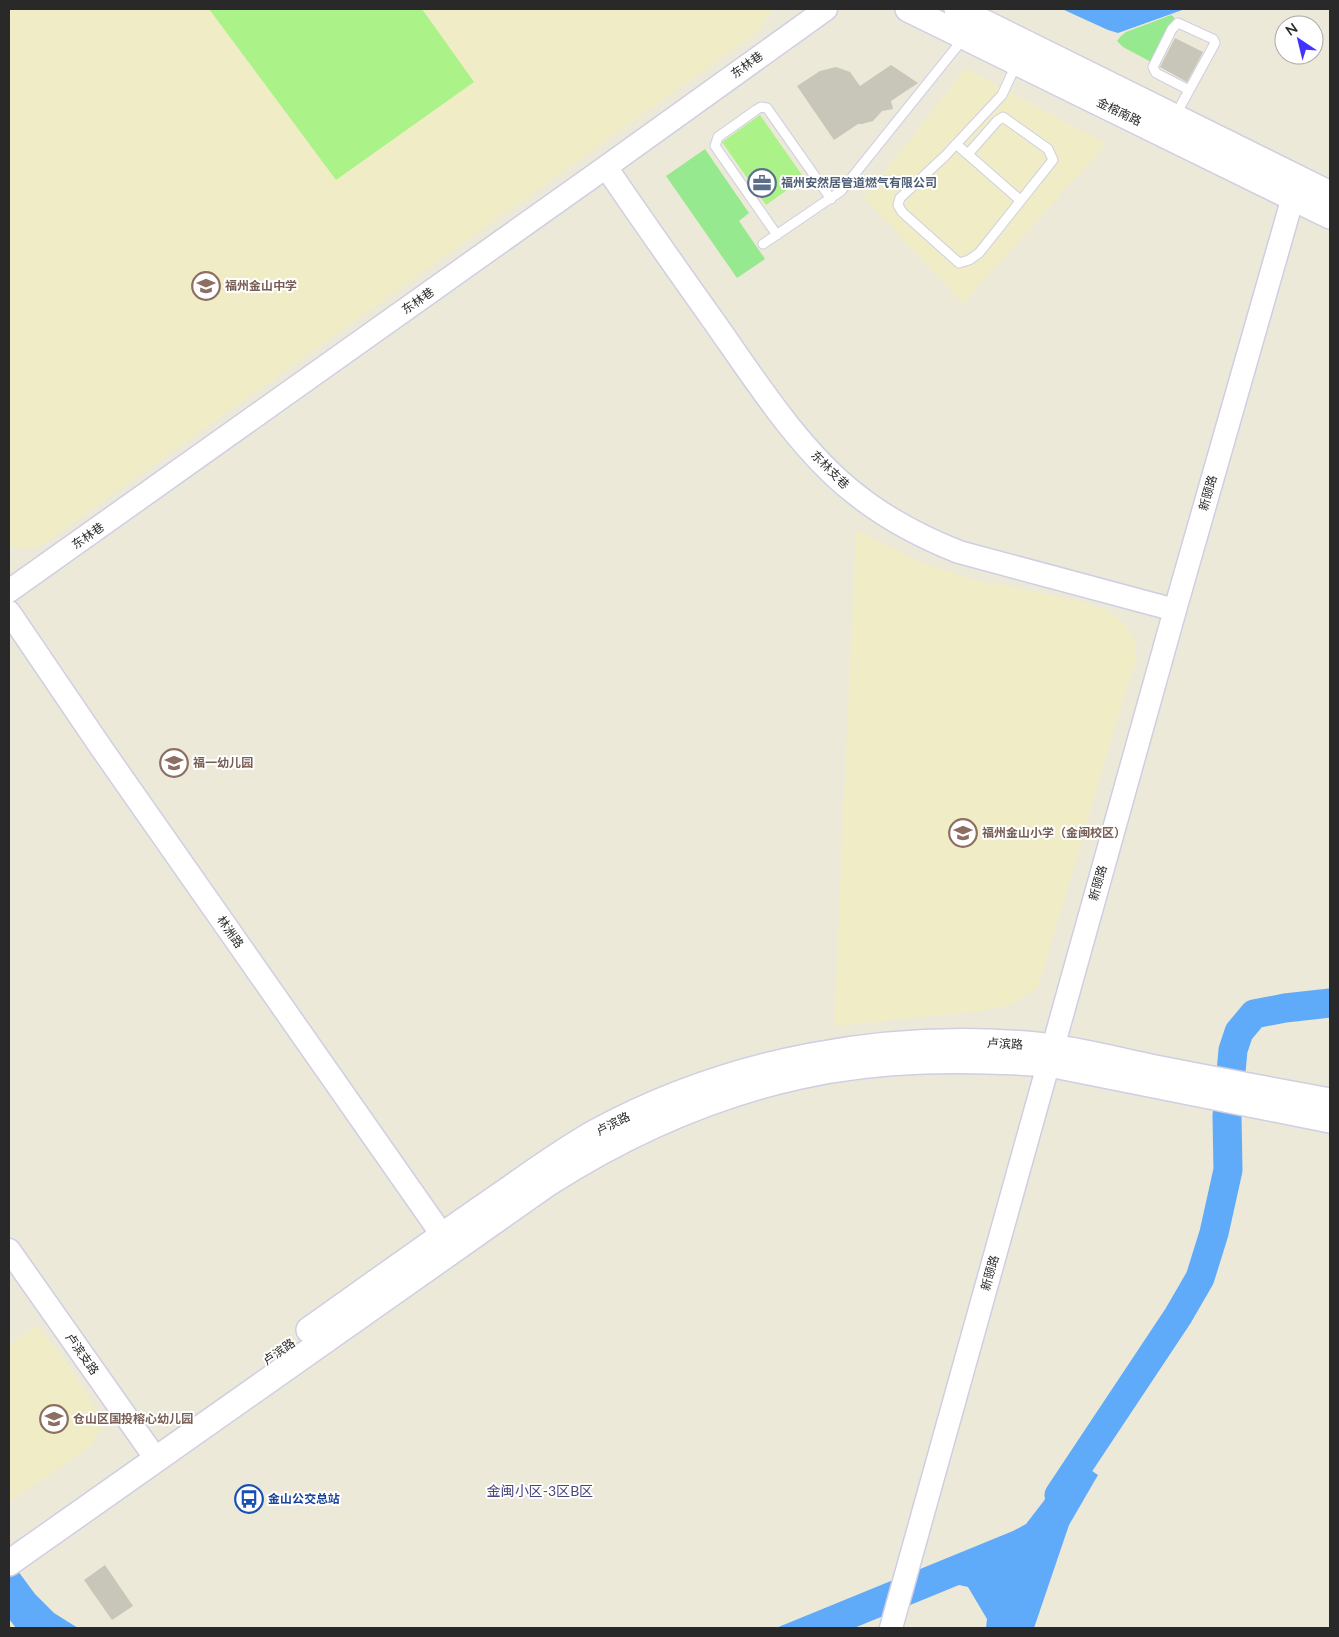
<svg xmlns="http://www.w3.org/2000/svg" width="1339" height="1637" viewBox="0 0 1339 1637" font-family="Lato,'Noto Sans SC',sans-serif">
	<style>
		.education { fill: #f0edc6 }
		.green { fill: #97e98f }
		.pitch { fill: #abf289 }
		.water { fill: #60aafa }
		.lines { fill: none; stroke-linecap: round; stroke-linejoin: round }
		.river { stroke: #60aafa; stroke-width: 29 }
		.building { fill: #c8c5b9 }
		.service-casing { stroke: #cfcee3; stroke-width: 11 }
		.tertiary-casing { stroke: #cfcee3; stroke-width: 25 }
		.secondary-casing { stroke: #cfcee3; stroke-width: 28 }
		.service { stroke: #fff; stroke-width: 9 }
		.tertiary { stroke: #fff; stroke-width: 22 }
		.secondary { stroke: #fff; stroke-width: 25 }
		.labels { text-anchor: middle; stroke-width: 4; stroke-linejoin: round; paint-order: stroke }
		.street-label { font-size: 12px; fill: #292929; stroke: #fff }
		.service-label { font-size: 12px; font-weight: bold; fill: #4e5e75; stroke: #fff; text-anchor: start }
		.education-label { font-size: 12px; font-weight: bold; fill: #785e54; stroke: #fff; text-anchor: start }
		.transit-label { font-size: 12px; font-weight: bold; fill: #164399; stroke: #fff; text-anchor: start }
		.neighbourhood-label { font-size: 14px; fill: #49457d; stroke: #fff }
	</style>
	<rect width="100%" height="100%" fill="#ede9d8"/>
	<path class="education" d="M9,9H773L756,33L50,539L34,548H14L9,546Z
		M966,68L1106,144L963,303L864,198Z
		M856,530L919,562L977,581L1072,599L1107,610L1125,625L1135,641L1136,663L1129,679L1038,987L1013,1004L988,1010L834,1026Z
		M37,1325L71,1369L96,1410L101,1428L92,1445L9,1502V1345Z"/>
	<path class="green" d="M1171,15L1174,17V23L1153,63L1123,47L1117,41L1120,37L1126,32Z
		M705,149L749,213L739,221L765,259L737,278L666,176Z"/>
	<path class="pitch" d="M209,9H422L474,82L336,180Z
		M760,115L804,178L766,205L722,142Z"/>
	<path class="water" d="M1062,9H1185L1118,33L1108,30Z
		M1073,1458L1098,1475L1069,1525L1034,1628H986L987,1619L968,1587L959,1585L854,1628H776L1013,1531L1026,1524L1043,1502Z
		M9,1559L35,1594L54,1613L78,1628H16L9,1619Z"/>
	<g class="lines">
		<path class="river" d="M1059,1495L1178,1316L1200,1278L1214,1233L1228,1170L1227,1116L1233,1050L1239,1032L1254,1014L1285,1008L1330,1003"/>
	</g>
	<path class="building" d="M1175,38L1203,52L1187,82L1160,67Z
		M891,65L918,83L891,101L893,109L882,111L873,121L862,124H858L834,140L797,86L820,71L836,67L850,72L860,86Z
		M105,1565L133,1606L112,1620L84,1580Z"/>
	<g class="lines">
		<defs>
			<path id="service" d="M1175,116L1215,43L1213,39L1178,23L1172,29L1153,67L1156,73L1189,90
				M956,144L1020,200
				M968,154L997,121L1003,117L1048,149L1053,160L979,253L969,260L959,263L902,212L898,205L900,198L945,156L1002,95L1016,65
				M777,235L715,146L718,137L756,110L761,107L767,108L831,199
				M763,244L841,191L963,39"/>
			<path id="tertiary" d="M606,167C642,220 678,271 715,323C755,380 799,449 853,492C885,518 921,537 959,552L1175,610
				M9,591L606,167L826,9
				M9,612L102,749L452,1249
				M9,1250L156,1459
				M891,1628L1175,610L1293,197"/>
			<path id="secondary" d="M908,9L1330,216
				M957,9L1330,194
				M309,1330C372,1285 435,1240 499,1196C531,1174 562,1151 596,1132C729,1060 886,1031 1036,1045C1074,1049 1113,1059 1150,1067C1210,1079 1270,1090 1330,1101
				M9,1563L547,1184C625,1134 709,1096 800,1076C881,1058 966,1058 1049,1064L1330,1120"/>
		</defs>
		<use href="#service" class="service-casing"/>
		<use href="#tertiary" class="tertiary-casing"/>
		<use href="#secondary" class="secondary-casing"/>
		<use href="#service" class="service"/>
		<use href="#tertiary" class="tertiary"/>
		<use href="#secondary" class="secondary"/>
	</g>
	<defs>
		<symbol id="office-ring" viewBox="-11 -11 22 22"><circle r="9.5" fill="#fff" stroke="#5c6f8a" stroke-width="1.5"/><path d="M-6-3h4V-5.5h4V-3h4V5H-6ZM-1-4.5V-3h2v-1.5ZM-6 0V1H6V0Z" fill="#5c6f8a"/></symbol>
		<symbol id="school-ring" viewBox="-11 -11 22 22"><circle r="9.5" fill="#fff" stroke="#8d6e63" stroke-width="1.5"/><path d="M0-5L7-2L0 1L-7-2ZM-4 1L0 2.5L4 1V4Q0 6-4 4Z" fill="#8d6e63"/></symbol>
		<symbol id="bus-ring" viewBox="-11 -11 22 22"><circle r="9.5" fill="#fff" stroke="#1a4fb4" stroke-width="1.5"/><path d="M-5-6H5V4H4V6H2V4H-2V6H-4V4H-5ZM-3.5-4V0h7V-4ZM-3.5 1.2v1.5H-2V1.2ZM2 1.2v1.5H3.5V1.2Z" fill="#1a4fb4"/></symbol>
	</defs>
	<g fill-rule="evenodd">
		<use href="#office-ring" x="746" y="167" width="32" height="32"/>
		<use href="#school-ring" x="190" y="270" width="32" height="32"/>
		<use href="#school-ring" x="158" y="747" width="32" height="32"/>
		<use href="#school-ring" x="947" y="817" width="32" height="32"/>
		<use href="#school-ring" x="38" y="1403" width="32" height="32"/>
		<use href="#bus-ring" x="233" y="1483" width="32" height="32"/>
	</g>
	<g class="labels">
		<g class="street-label">
			<text transform="translate(747 65) rotate(-36)" y="4">东林巷</text>
			<text transform="translate(1119 112) rotate(26)" y="4">金榕南路</text>
			<text transform="translate(418 301) rotate(-35)" y="4">东林巷</text>
			<text transform="translate(830 470) rotate(45)" y="4">东林支巷</text>
			<text transform="translate(1208 493) rotate(-74)" y="4">新颐路</text>
			<text transform="translate(88 536) rotate(-35)" y="4">东林巷</text>
			<text transform="translate(1098 883) rotate(-74)" y="4">新颐路</text>
			<text transform="translate(230 932) rotate(55)" y="4">林洲路</text>
			<text transform="translate(1005 1044) rotate(3)" y="4">卢滨路</text>
			<text transform="translate(613 1124) rotate(-27)" y="4">卢滨路</text>
			<text transform="translate(990 1273) rotate(-74)" y="4">新颐路</text>
			<text transform="translate(279 1352) rotate(-35)" y="4">卢滨路</text>
			<text transform="translate(82 1354) rotate(55)" y="4">卢滨支路</text>
		</g>
		<g class="service-label">
			<text x="781" y="187">福州安然居管道燃气有限公司</text>
		</g>
		<g class="education-label">
			<text x="225" y="290">福州金山中学</text>
			<text x="193" y="767">福一幼儿园</text>
			<text x="982" y="837">福州金山小学（金闽校区）</text>
			<text x="73" y="1423">仓山区国投榕心幼儿园</text>
		</g>
		<g class="transit-label">
			<text x="268" y="1503">金山公交总站</text>
		</g>
		<g class="neighbourhood-label">
			<text x="540" y="1496">金闽小区-3区B区</text>
		</g>
	</g>
	<rect width="1339" height="1637" fill="none" stroke="#292929" stroke-width="20"/>
	<g transform="translate(1299 40) rotate(325)"><circle r="24" fill="#ffffff" stroke="#a9a9a9"/>
	<path d="M0-4L9 19L0 12L-9 19Z" fill="#4133ff"/>
	<text y="-8" font-size="14" font-weight="bold" text-anchor="middle" fill="#292929">N</text>
	</g>
</svg>
